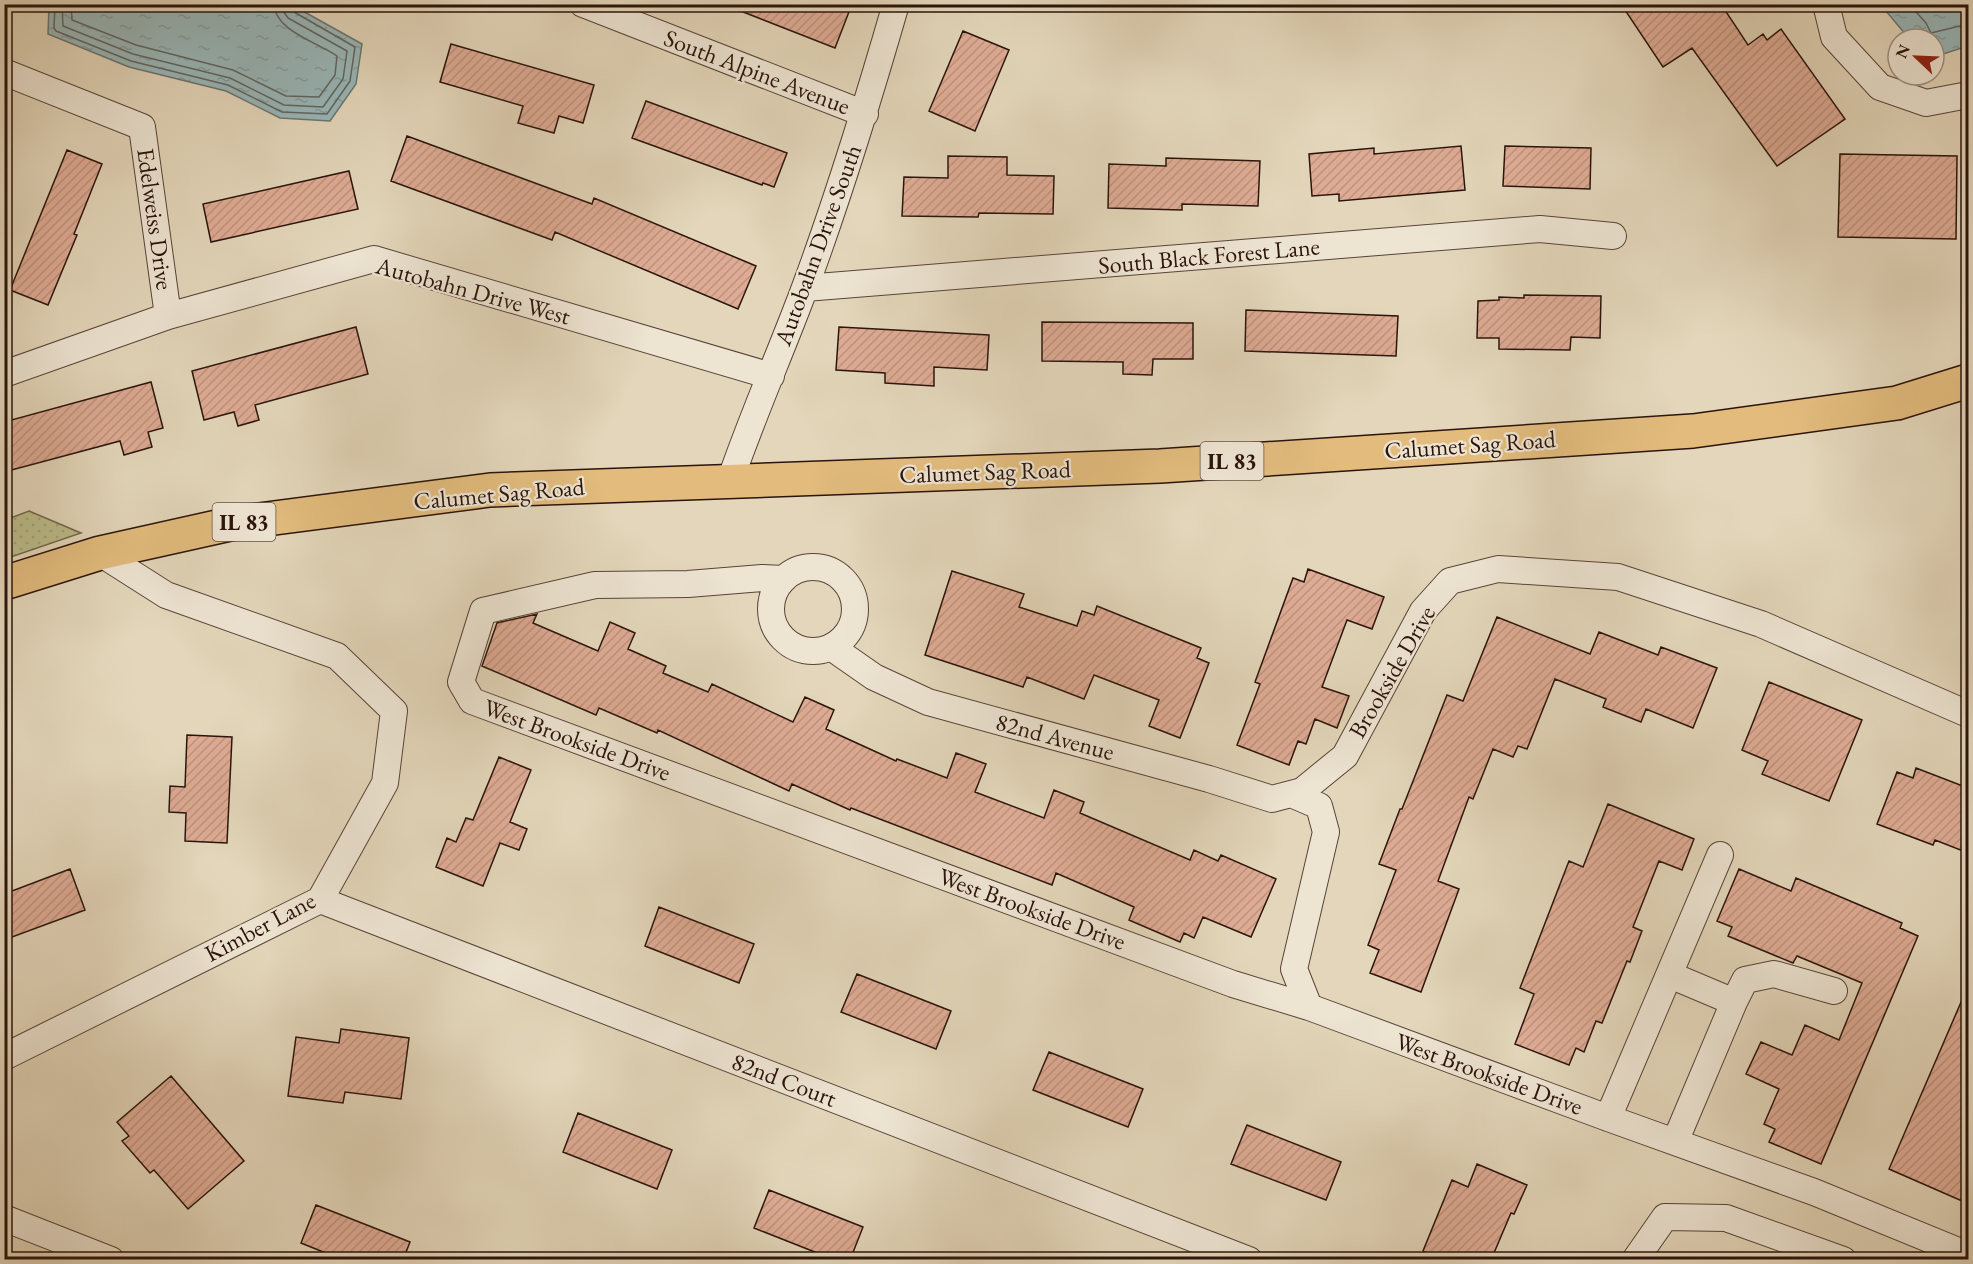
<svg xmlns="http://www.w3.org/2000/svg" width="1973" height="1264" viewBox="0 0 1973 1264" font-family="'EB Garamond',serif">
	<style>
		.grass { fill: url(#grass-dots); stroke: #73684b; stroke-width: 1.5 }
		.water { fill: url(#water-ripples); stroke: #6d7674; stroke-width: 1.5 }
		.lines { fill: none; stroke-linecap: round; stroke-linejoin: round }
		.shore { stroke: #626662; stroke-width: 1.5 }
		.building { fill: url(#building-hatch); stroke: #2b140c; stroke-width: 1.5 }
		.minor-casing { stroke: #594438; stroke-width: 28 }
		.primary-casing { stroke: #2b140c; stroke-width: 36 }
		.minor { stroke: #ede4d2; stroke-width: 26 }
		.primary { stroke: #e2bb7d; stroke-width: 33 }
		.labels { text-anchor: middle; stroke-width: 4.5; stroke-linejoin: round; paint-order: stroke }
		.shield { fill: #ede4d2; stroke: #655247; stroke-width: 1.5 }
		.shield-label { font-size: 22px; font-weight: bold; fill: #2b140c }
		.street-label { font-size: 24px; fill: #2b140c; stroke: #ede4d2 }
	</style>
	<defs>
		<pattern id="grass-dots" width="8" height="8" patternUnits="userSpaceOnUse" patternTransform="scale(1.5)"><rect width="8" height="8" fill="#bbbc8a"/><path d="M2 2h.1M6 6h.1" fill="none" stroke="#a1a176" stroke-width="1.8" stroke-linecap="round"/></pattern>
		<pattern id="water-ripples" width="26" height="14" patternUnits="userSpaceOnUse" patternTransform="scale(1.5)"><rect width="26" height="14" fill="#99b7b9"/><path d="M2 4q2-2 4 0t4 0M15 11q2-2 4 0t4 0" fill="none" stroke="#849c9e"/></pattern>
		<pattern id="building-hatch" width="6" height="6" patternUnits="userSpaceOnUse" patternTransform="scale(1.5)"><rect width="6" height="6" fill="#deab94"/><path d="M-1 1l2-2M0 6l6-6M5 7l2-2" fill="none" stroke="#bf927e"/></pattern>
	</defs>
	<rect width="100%" height="100%" fill="#e3d6ba"/>
	<filter id="stains"><feTurbulence type="fractalNoise" baseFrequency=".00333" numOctaves="4"/><feColorMatrix values="0 0 0 0 .2 0 0 0 0 .09 0 0 0 0 .02 0 0 0 .5 -.17"/></filter>
	<radialGradient id="worn" r=".72"><stop offset=".6" stop-color="#630" stop-opacity="0"/><stop offset="1" stop-color="#630" stop-opacity=".3"/></radialGradient>
	<path class="grass" d="M29,511L81,533L5,559V520Z"/>
	<path class="water" d="M292,5L362,44L356,84L330,121L280,118L226,91L129,67L48,34L49,5Z
		M1881,5H1968V46L1937,56L1934,54V39H1911L1906,35Z"/>
	<g class="lines">
		<path class="shore" d="M55,4L54,28L56,31L131,61L228,85L282,112L327,114L350,81L355,47L294,12L290,4
			M62,4L63,26L133,54L230,78L284,105L323,107L343,79L347,51L288,18L284,12L283,4
			M71,4L72,20L136,45L233,70L286,96L319,97L335,75L337,56C317,42 275,31 274,4
			M1909,4L1926,23L1931,33L1968,24"/>
	</g>
	<path class="building" d="M729,4H852L835,48L728,6Z
		M1621,4H1721L1748,45L1763,34L1767,40L1781,29L1845,119L1777,166L1692,48L1663,67Z
		M963,31L1009,50L975,131L929,111Z
		M451,44L594,85L583,123L559,116L554,133L518,123L523,106L440,82Z
		M646,101L787,153L774,187L763,183L762,185L632,138Z
		M407,136L592,204L594,198L756,266L738,309L555,232L552,240L391,181Z
		M1461,146L1465,190L1339,201V194L1312,196L1309,154L1374,148V154Z
		M1505,146L1591,148L1590,189L1503,186Z
		M67,150L102,164L74,234L77,235L48,305L10,290Z
		M1840,154L1957,156L1956,239L1838,237Z
		M948,156L1007,157V175L1054,176L1053,214L979,213L978,217L902,216L904,177L948,178Z
		M1166,158L1260,161L1258,206L1182,204V210L1108,208L1109,164L1166,166Z
		M349,171L358,209L211,242L203,204Z
		M1524,295L1601,296L1600,338L1571,337L1570,350L1499,349V338H1477L1478,301L1499,300V297L1524,298Z
		M1246,310L1398,316L1396,356L1245,351Z
		M1042,322L1193,323V359H1153L1152,375L1123,374V362L1042,361Z
		M356,327L368,374L255,405L259,420L238,426L234,412L204,420L192,371Z
		M839,327L989,335L987,370L934,367V386L885,383V373L836,370Z
		M151,382L163,428L148,432L152,447L124,455L120,441L4,472V422Z
		M1308,569L1384,597L1372,629L1347,620L1322,687L1349,696L1337,728L1315,719L1306,744L1298,741L1289,765L1237,745L1260,684L1255,682L1293,578L1304,582Z
		M952,571L1024,594L1019,607L1077,626L1082,611L1094,615L1097,606L1201,648L1197,658L1209,663L1180,738L1149,726L1159,700L1094,675L1084,699L1027,677L1023,687L925,655Z
		M537,614L533,623L598,651L610,622L635,633L628,649L666,666L663,673L708,692L712,684L793,722L805,697L834,710L826,729L896,761L897,759L947,778L956,753L986,764L975,792L1044,818L1054,790L1084,802L1080,813L1190,860L1194,850L1218,861L1221,855L1276,879L1251,937L1203,917L1194,938L1184,933L1180,942L1129,920L1134,907L1056,873L1052,885L851,808L850,810L792,784L789,791L658,730L657,733L599,708L596,715L482,666L497,623Z
		M1497,617L1590,654L1599,632L1658,655L1661,647L1717,668L1693,728L1646,709L1641,722L1603,707L1606,699L1555,679L1527,749L1518,746L1513,757L1493,749L1473,799L1469,797L1438,881L1459,889L1421,992L1370,973L1379,950L1368,945L1396,870L1379,864L1400,809H1402L1447,695L1463,701Z
		M1769,682L1862,720L1829,801L1762,774L1768,761L1742,750Z
		M187,735L232,737L227,843L185,841L186,813L169,812L170,786L185,787Z
		M499,757L531,770L510,822L527,829L519,850L500,843L483,886L436,867L447,838L456,842L466,818L473,820Z
		M1916,768L1968,788V853L1935,840L1933,845L1877,824L1897,772L1913,778Z
		M1608,804L1694,839L1682,870L1659,861L1633,927L1642,931L1630,962L1627,961L1602,1023L1596,1021L1584,1052L1576,1048L1569,1065L1515,1044L1534,994L1520,988L1569,861L1583,867Z
		M70,869L85,910L4,940V894Z
		M1739,869L1791,891L1796,878L1902,923L1900,928L1918,936L1821,1164L1769,1142L1775,1129L1764,1124L1779,1089L1746,1074L1761,1042L1792,1055L1805,1025L1839,1040L1862,983L1797,956L1793,963L1728,936L1732,927L1717,921Z
		M659,907L754,944L739,983L645,946Z
		M857,974L951,1011L936,1049L841,1012Z
		M1968,986V1186L1962,1201L1889,1169Z
		M341,1029L409,1038L401,1099L345,1092L343,1103L288,1096L296,1037L339,1043Z
		M1049,1052L1143,1089L1128,1127L1033,1090Z
		M171,1076L244,1161L188,1209L154,1170L150,1173L122,1141L129,1136L117,1122Z
		M578,1113L672,1150L657,1189L563,1152Z
		M1247,1125L1341,1162L1326,1200L1231,1164Z
		M1477,1164L1527,1185L1514,1214L1511,1213L1491,1260H1442L1423,1251L1452,1180L1468,1187Z
		M769,1190L863,1227L850,1260H835L754,1228Z
		M316,1205L410,1242L403,1260H343L301,1243Z"/>
	<g class="lines">
		<defs>
			<path id="minor" d="M583,4L865,114
				M1826,4L1834,37L1880,87L1926,103L1968,95
				M4,72L142,127L168,316
				M805,288L1540,229L1613,236
				M4,374L168,316L374,259L771,376
				M730,481C752,417 780,354 804,290C839,196 868,101 896,4
				M771 609a42 42 0 1 1 84 0a42 42 0 1 1-84 0Z
				M784,579L762,578L688,584L595,585L483,611L461,682L472,701L1233,984L1309,1007L1608,1118L1814,1192L1968,1255
				M831,647L874,677L928,702L1209,779L1272,799L1302,791L1345,756L1423,611L1450,581L1498,569L1618,577L1761,624L1968,714
				M1291,794L1319,806L1326,832L1294,969L1309,1007
				M320,900L1249,1260
				M1670,975L1734,1002
				M4,1057L320,900L385,783L394,711L337,656L166,595L100,553
				M1608,1118L1720,855
				M1675,1142L1734,1002L1745,980L1774,974L1834,991
				M4,1218L111,1260
				M1635,1260L1665,1217L1726,1218L1843,1260"/>
			<path id="primary" d="M4,583L100,553L235,523L490,490L1160,466L1693,431L1897,403L1968,381"/>
		</defs>
		<use href="#minor" class="minor-casing"/>
		<use href="#primary" class="primary-casing"/>
		<use href="#minor" class="minor"/>
		<use href="#primary" class="primary"/>
	</g>
	<g class="labels">
		<g class="shield">
			<rect x="1200.5" y="442" width="63" height="38" rx="4.5"/>
			<rect x="212.5" y="503" width="63" height="38" rx="4.5"/>
		</g>
		<g class="shield-label">
			<text x="1232" y="469">IL 83</text>
			<text x="244" y="530">IL 83</text>
		</g>
		<g class="street-label">
			<text transform="translate(757 72) rotate(21)" y="8">South Alpine Avenue</text>
			<text transform="translate(155 219) rotate(82)" y="8">Edelweiss Drive</text>
			<text transform="translate(818 245) rotate(-70)" y="8">Autobahn Drive South</text>
			<text transform="translate(1209 256) rotate(-5)" y="8">South Black Forest Lane</text>
			<text transform="translate(473 291) rotate(15)" y="8">Autobahn Drive West</text>
			<text transform="translate(1470 445) rotate(-4)" y="8">Calumet Sag Road</text>
			<text transform="translate(985 472) rotate(-2)" y="8">Calumet Sag Road</text>
			<text transform="translate(499 494) rotate(-5)" y="8">Calumet Sag Road</text>
			<text transform="translate(1392 672) rotate(-60)" y="8">Brookside Drive</text>
			<text transform="translate(1055 737) rotate(15)" y="8">82nd Avenue</text>
			<text transform="translate(577 740) rotate(20)" y="8">West Brookside Drive</text>
			<text transform="translate(1032 909) rotate(20)" y="8">West Brookside Drive</text>
			<text transform="translate(260 927) rotate(-28)" y="8">Kimber Lane</text>
			<text transform="translate(1489 1074) rotate(20)" y="8">West Brookside Drive</text>
			<text transform="translate(784 1080) rotate(21)" y="8">82nd Court</text>
		</g>
	</g>
	<rect width="1973" height="1264" fill="none" stroke="#e3d6ba" stroke-width="24"/>
	<rect x="6" y="6" width="1961" height="1252" fill="none" stroke="#2b140c" stroke-width="3"/>
	<rect x="12" y="12" width="1949" height="1240" fill="none" stroke="#2b140c" stroke-width="1.5"/>
	<g transform="translate(1916 57) rotate(293)"><circle r="28" fill="#ede4d2" stroke="#9f9183" stroke-width="1.5"/>
	<path d="M0-4.5L10 22L0 15L-10 22Z" fill="#8f2418"/>
	<text y="-9" font-size="16" font-weight="bold" text-anchor="middle" fill="#2b140c">N</text>
	</g>
	<rect width="100%" height="100%" filter="url(#stains)"/>
	<rect width="100%" height="100%" fill="url(#worn)"/>
</svg>
